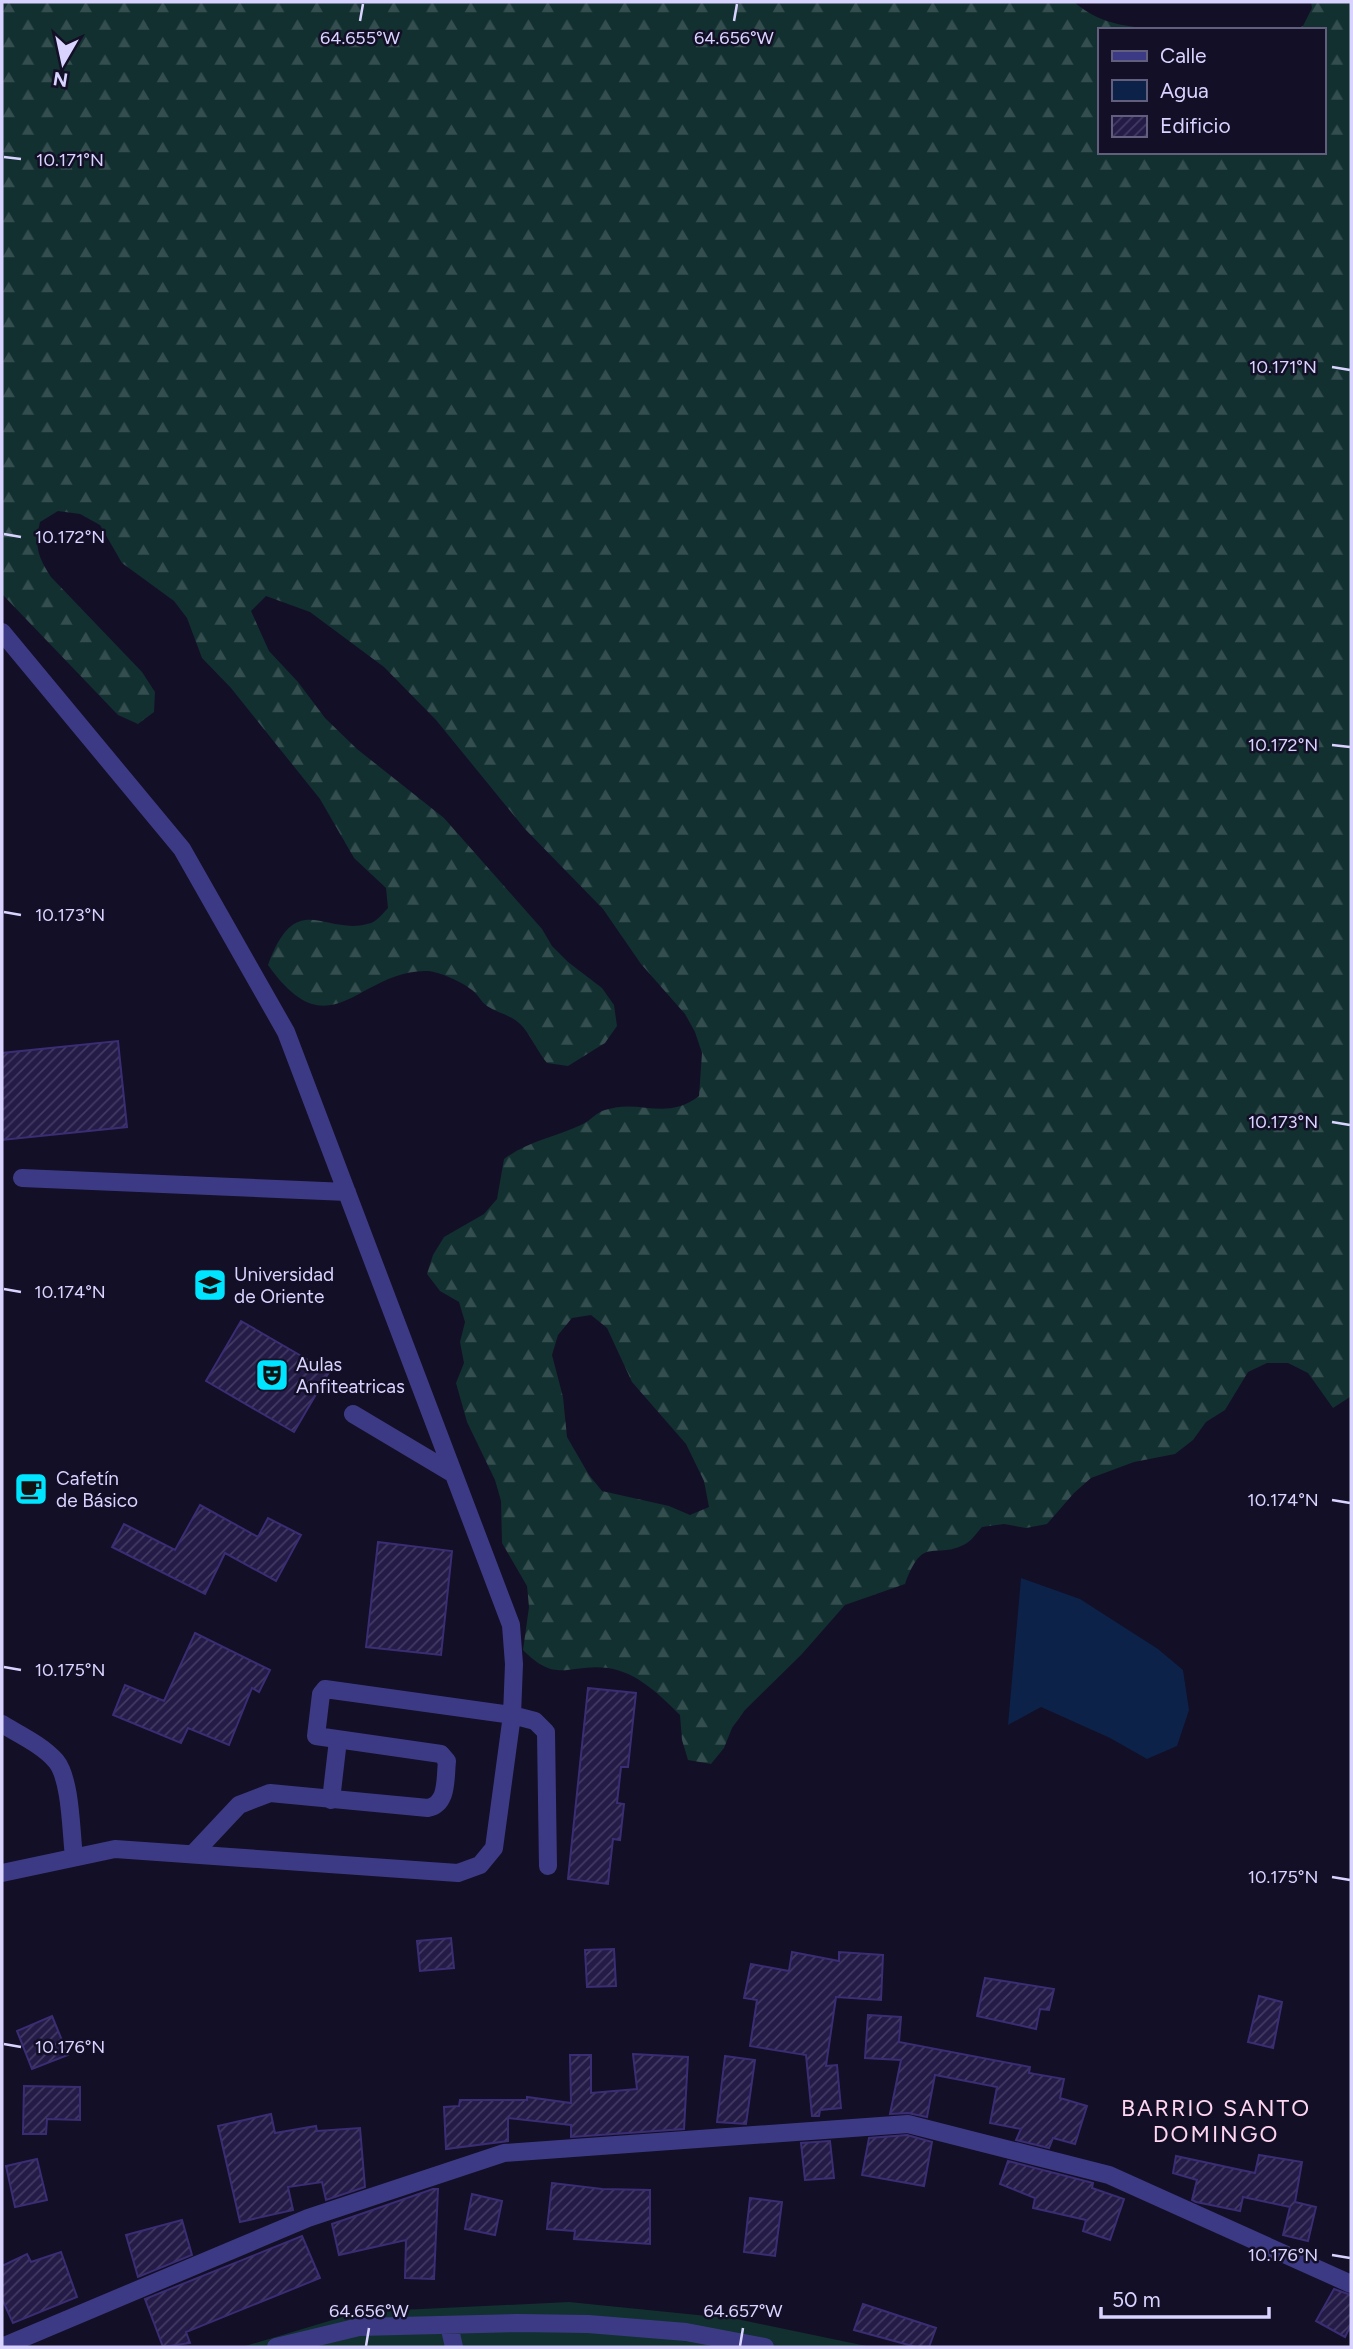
<svg xmlns="http://www.w3.org/2000/svg" width="1353" height="2349" viewBox="0 0 1353 2349" font-family="Figtree,sans-serif">
	<style>
		.forest { fill: url(#forest-firs); fill-rule: evenodd }
		.pitch { fill: #12302f }
		.water { fill: #0c2248 }
		.building { fill: url(#building-hatch); stroke: #3b2d73; stroke-width: 2 }
		.lines { fill: none; stroke-linecap: round; stroke-linejoin: round }
		.minor { stroke: #3d3a85; stroke-width: 18 }
		.ticks { fill: none; stroke: #d9d4ff; stroke-width: 2.5 }
		.labels { text-anchor: middle; stroke-width: 5; stroke-linejoin: round; paint-order: stroke }
		.poi-label { font-size: 19px; fill: #d9d4ff; stroke: #130f26; text-anchor: start }
		.quarter-label { font-size: 23px; letter-spacing: 2px; fill: #ffd6f0; stroke: #130f26 }
		.ticks-label { font-size: 18px; text-anchor: middle; fill: #d9d4ff; stroke: #130f26; stroke-width: 5; stroke-linejoin: round; paint-order: stroke }
	</style>
	<defs>
		<pattern id="forest-firs" width="22" height="20" patternUnits="userSpaceOnUse" patternTransform="scale(1.75)"><rect width="22" height="20" fill="#12302f"/><path d="M5 1l3.5 6h-7zM16 11l3.5 6h-7z" fill="#344d4e"/></pattern>
		<pattern id="building-hatch" width="6" height="6" patternUnits="userSpaceOnUse" patternTransform="scale(1.75)"><rect width="6" height="6" fill="#241b47"/><path d="M-1 1l2-2M0 6l6-6M5 7l2-2" fill="none" stroke="#433b63"/></pattern>
	</defs>
	<rect width="100%" height="100%" fill="#130f26"/>
	<path class="forest" d="M2,2H1074C1104,28 1136,27 1173,30H1099V152H1323V30H1294L1303,26L1312,8L1311,2H1351L1350,1397L1333,1408L1308,1373L1288,1363H1267L1248,1372L1225,1410L1206,1422L1193,1440L1175,1454L1134,1462L1091,1478L1074,1493L1047,1524L1026,1528L1004,1524L982,1527C978,1531 973,1539 967,1543C934,1562 924,1532 905,1584L845,1605L801,1655L745,1710L732,1728L724,1748L711,1764L688,1760L682,1740L680,1715C661,1696 637,1672 608,1668C570,1663 557,1685 523,1650L529,1607L527,1586L502,1543L501,1501L495,1480L467,1422L456,1383L464,1363L460,1342L465,1322L459,1302L440,1291L427,1274L433,1255L444,1237L484,1214L497,1199L504,1159C528,1141 556,1137 583,1124C591,1120 597,1112 605,1110C640,1098 665,1122 699,1096L702,1053L695,1032L685,1014L641,964L603,909L525,829L436,720L384,667L310,612L266,596L251,611L269,651L298,682L325,718L357,749L444,818L542,929L552,946L568,962L602,988L614,1005L617,1026L605,1043L568,1066L547,1063C538,1052 532,1038 523,1027C513,1015 499,1014 487,1006C481,1002 478,994 472,990C462,982 440,972 428,971C358,969 331,1054 268,965C297,886 325,938 371,923C377,921 383,913 388,908L386,888L354,858L320,799L231,688L202,658L187,618L174,601L122,563L100,525L80,514L58,511L40,522C34,546 38,557 51,577L142,672L155,692L154,712L138,724L118,715L2,594ZM591,1315L607,1328L632,1382L686,1444L704,1481L709,1507L690,1515L669,1506L602,1491L589,1475L567,1437L563,1397L552,1355L558,1335L572,1318Z"/>
	<path class="pitch" d="M569,2302L737,2319L871,2347H242L359,2312Z"/>
	<path class="water" d="M1021,1578L1080,1599L1158,1649L1183,1670L1189,1710L1177,1746L1147,1759L1110,1738L1041,1707L1008,1725Z"/>
	<path class="building" d="M118,1041L127,1127L2,1140V1053Z
		M241,1321L329,1372L294,1432L206,1381Z
		M200,1505L258,1537L268,1518L301,1535L276,1581L225,1553L205,1594L112,1547L124,1524L175,1550Z
		M378,1542L452,1551L441,1655L366,1647Z
		M195,1633L270,1670L259,1692L252,1688L229,1745L188,1728L181,1743L113,1715L125,1685L164,1701Z
		M588,1688L636,1693L628,1767H621L617,1803L624,1804L620,1840L613,1839L608,1884L568,1879Z
		M451,1938L454,1968L420,1971L417,1941Z
		M614,1949L616,1986L587,1987L585,1950Z
		M792,1952L839,1961V1952L883,1955L881,2000L836,1997L826,2066L837,2065L841,2108L820,2110L819,2116H812L806,2055L750,2046L757,2000L744,1998L751,1964L789,1971Z
		M985,1978L1054,1989L1049,2010L1040,2009L1036,2029L977,2016Z
		M1259,1996L1282,2002L1273,2048L1248,2042Z
		M868,2015L901,2017L899,2042L1030,2067L1029,2073L1064,2079L1060,2098L1087,2106L1075,2144L1053,2138L1049,2148L1016,2140L1021,2129L990,2123L997,2087L935,2075L927,2117L908,2113L890,2114L901,2060L865,2058Z
		M52,2016L68,2055L32,2069L17,2031Z
		M633,2054L688,2057L684,2129L571,2137V2125L508,2118V2141L446,2149L444,2107L459,2106L460,2100H527V2097L571,2103L570,2055H591V2093L637,2089Z
		M725,2056L755,2060L746,2124L717,2122Z
		M24,2086L80,2087V2120L47,2119L46,2134H23Z
		M271,2114L275,2133L316,2126L317,2131L360,2128L365,2187L326,2200L322,2182L288,2187L293,2210L240,2222L218,2126Z
		M907,2135L932,2142L924,2186L862,2175L869,2138Z
		M830,2141L834,2178L805,2180L801,2143Z
		M1259,2155L1302,2162L1295,2202L1316,2207L1308,2241L1283,2235L1290,2207L1243,2197L1240,2211L1196,2202L1192,2200L1197,2180L1173,2173L1176,2156L1255,2173Z
		M37,2159L47,2200L15,2207L6,2166Z
		M1008,2161L1093,2183L1092,2188L1124,2199L1110,2240L1083,2231L1086,2220L1033,2208L1035,2198L1000,2184Z
		M552,2183L602,2189L650,2190V2244L574,2239L575,2231L547,2229Z
		M433,2189H438L434,2279L405,2278L406,2240L339,2255L332,2224Z
		M472,2194L502,2201L495,2235L465,2229Z
		M750,2198L782,2202L775,2256L744,2252Z
		M182,2220L192,2255L138,2277L126,2235Z
		M302,2236L320,2278L186,2332L190,2343L163,2347L145,2299Z
		M61,2252L77,2297L13,2323L2,2299V2266L27,2254L31,2262Z
		M1334,2289L1351,2295V2325L1345,2337L1316,2321Z
		M863,2304L936,2328L929,2347H916L854,2330Z"/>
	<g class="lines">
		<path class="minor" d="M2,632L182,849L286,1032L511,1625L514,1664L512,1715L494,1848L480,1865L458,1873L115,1849L2,1873
			M22,1178L347,1192
			M353,1414L452,1473
			M2,1724C20,1735 42,1745 56,1761C71,1779 71,1833 74,1857
			M331,1800L338,1740
			M193,1854L239,1805L270,1793L428,1808C448,1804 445,1779 447,1761L441,1754L316,1736L321,1694L325,1689L512,1715L535,1721L546,1732L548,1866
			M449,2325L454,2347
			M2,2347L308,2218L504,2153L908,2124L1109,2175L1351,2284
			M276,2347L359,2327L517,2323L588,2324L686,2332L765,2347"/>
	</g>
	<path class="ticks" d="M360,21L363,4M734,21L737,4M4,157L21,159M1332,367L1350,370M4,534L21,537M1332,745L1350,747M4,912L21,915M1332,1122L1350,1125M4,1289L21,1292M1332,1500L1350,1503M4,1667L21,1670M1332,1877L1350,1880M4,2044L21,2047M1332,2255L1350,2258M366,2346L369,2328M740,2346L743,2328"/>
	<defs>
		<symbol id="university-square" viewBox="-11 -11 22 22"><rect x="-9" y="-9" width="18" height="18" rx="4" fill="#00e5ff" stroke="#130f26"/><path d="M0-5L7-2L0 1L-7-2ZM-4 1L0 2.5L4 1V4Q0 6-4 4Z" fill="#111"/></symbol>
		<symbol id="theatre-square" viewBox="-11 -11 22 22"><rect x="-9" y="-9" width="18" height="18" rx="4" fill="#00e5ff" stroke="#130f26"/><path d="M-5-5.5Q0-4 5-5.5V0Q5 5 0 6Q-5 5-5 0ZM-3.3-2.5H-1v1.5H-3.3ZM1-2.5H3.3v1.5H1ZM-2.8 1Q0 5.5 2.8 1Z" fill="#111"/></symbol>
		<symbol id="cafe-square" viewBox="-11 -11 22 22"><rect x="-9" y="-9" width="18" height="18" rx="4" fill="#00e5ff" stroke="#130f26"/><path d="M-5.5-4.5H6V0H3Q3 3.5 0 3.5H-2.5Q-5.5 3.5-5.5 0ZM3-3.2v2h1.7v-2ZM-6 4.5H4V6H-6Z" fill="#111"/></symbol>
	</defs>
	<g fill-rule="evenodd">
		<use href="#university-square" x="191" y="1266" width="38" height="38"/>
		<use href="#theatre-square" x="253" y="1356" width="38" height="38"/>
		<use href="#cafe-square" x="12" y="1470" width="38" height="38"/>
	</g>
	<g class="labels">
		<g class="poi-label">
			<text x="234" y="1281">Universidad<tspan x="234" dy="22">de Oriente</tspan></text>
			<text x="296" y="1371">Aulas<tspan x="296" dy="22">Anfiteatricas</tspan></text>
			<text x="56" y="1485">Cafetín<tspan x="56" dy="22">de Básico</tspan></text>
		</g>
		<g class="quarter-label">
			<text x="1216" y="2116">BARRIO SANTO<tspan x="1216" dy="26">DOMINGO</tspan></text>
		</g>
	</g>
	<g class="ticks-label">
		<text x="360" y="44">64.655°W</text>
		<text x="734" y="44">64.656°W</text>
		<text x="70" y="166">10.171°N</text>
		<text x="1283" y="373">10.171°N</text>
		<text x="70" y="543">10.172°N</text>
		<text x="1283" y="751">10.172°N</text>
		<text x="70" y="921">10.173°N</text>
		<text x="1283" y="1128">10.173°N</text>
		<text x="70" y="1298">10.174°N</text>
		<text x="1283" y="1506">10.174°N</text>
		<text x="70" y="1676">10.175°N</text>
		<text x="1283" y="1883">10.175°N</text>
		<text x="70" y="2053">10.176°N</text>
		<text x="1283" y="2261">10.176°N</text>
		<text x="369" y="2317">64.656°W</text>
		<text x="743" y="2317">64.657°W</text>
	</g>
	<rect width="1353" height="2349" fill="none" stroke="#d9d4ff" stroke-width="7"/>
	<rect x="1098" y="28" width="228" height="126" fill="#130f26" stroke="#625e7d" stroke-width="2"/>
	<rect x="1112" y="51" width="35" height="10" fill="#3d3a85" stroke="#625e7d" stroke-width="2"/>
	<text x="1160" y="63" font-size="21" fill="#d9d4ff">Calle</text>
	<rect x="1112" y="80" width="35" height="21" fill="#0c2248" stroke="#625e7d" stroke-width="2"/>
	<text x="1160" y="98" font-size="21" fill="#d9d4ff">Agua</text>
	<rect x="1112" y="116" width="35" height="21" fill="url(#building-hatch)" stroke="#625e7d" stroke-width="2"/>
	<text x="1160" y="133" font-size="21" fill="#d9d4ff">Edificio</text>
	<g transform="translate(63 63) rotate(189)" stroke="#130f26" stroke-width="5" paint-order="stroke">
	<path d="M0-5L12 26L0 18L-12 26Z" fill="#d9d4ff"/>
	<text y="-10" font-size="19" font-weight="bold" text-anchor="middle" fill="#d9d4ff">N</text>
	</g>
	<path d="M1101 2307v10h168v-10" fill="none" stroke="#d9d4ff" stroke-width="3.5"/>
	<text x="1112" y="2307" font-size="21" fill="#d9d4ff" stroke="#130f26" stroke-width="5" paint-order="stroke">50 m</text>
</svg>
